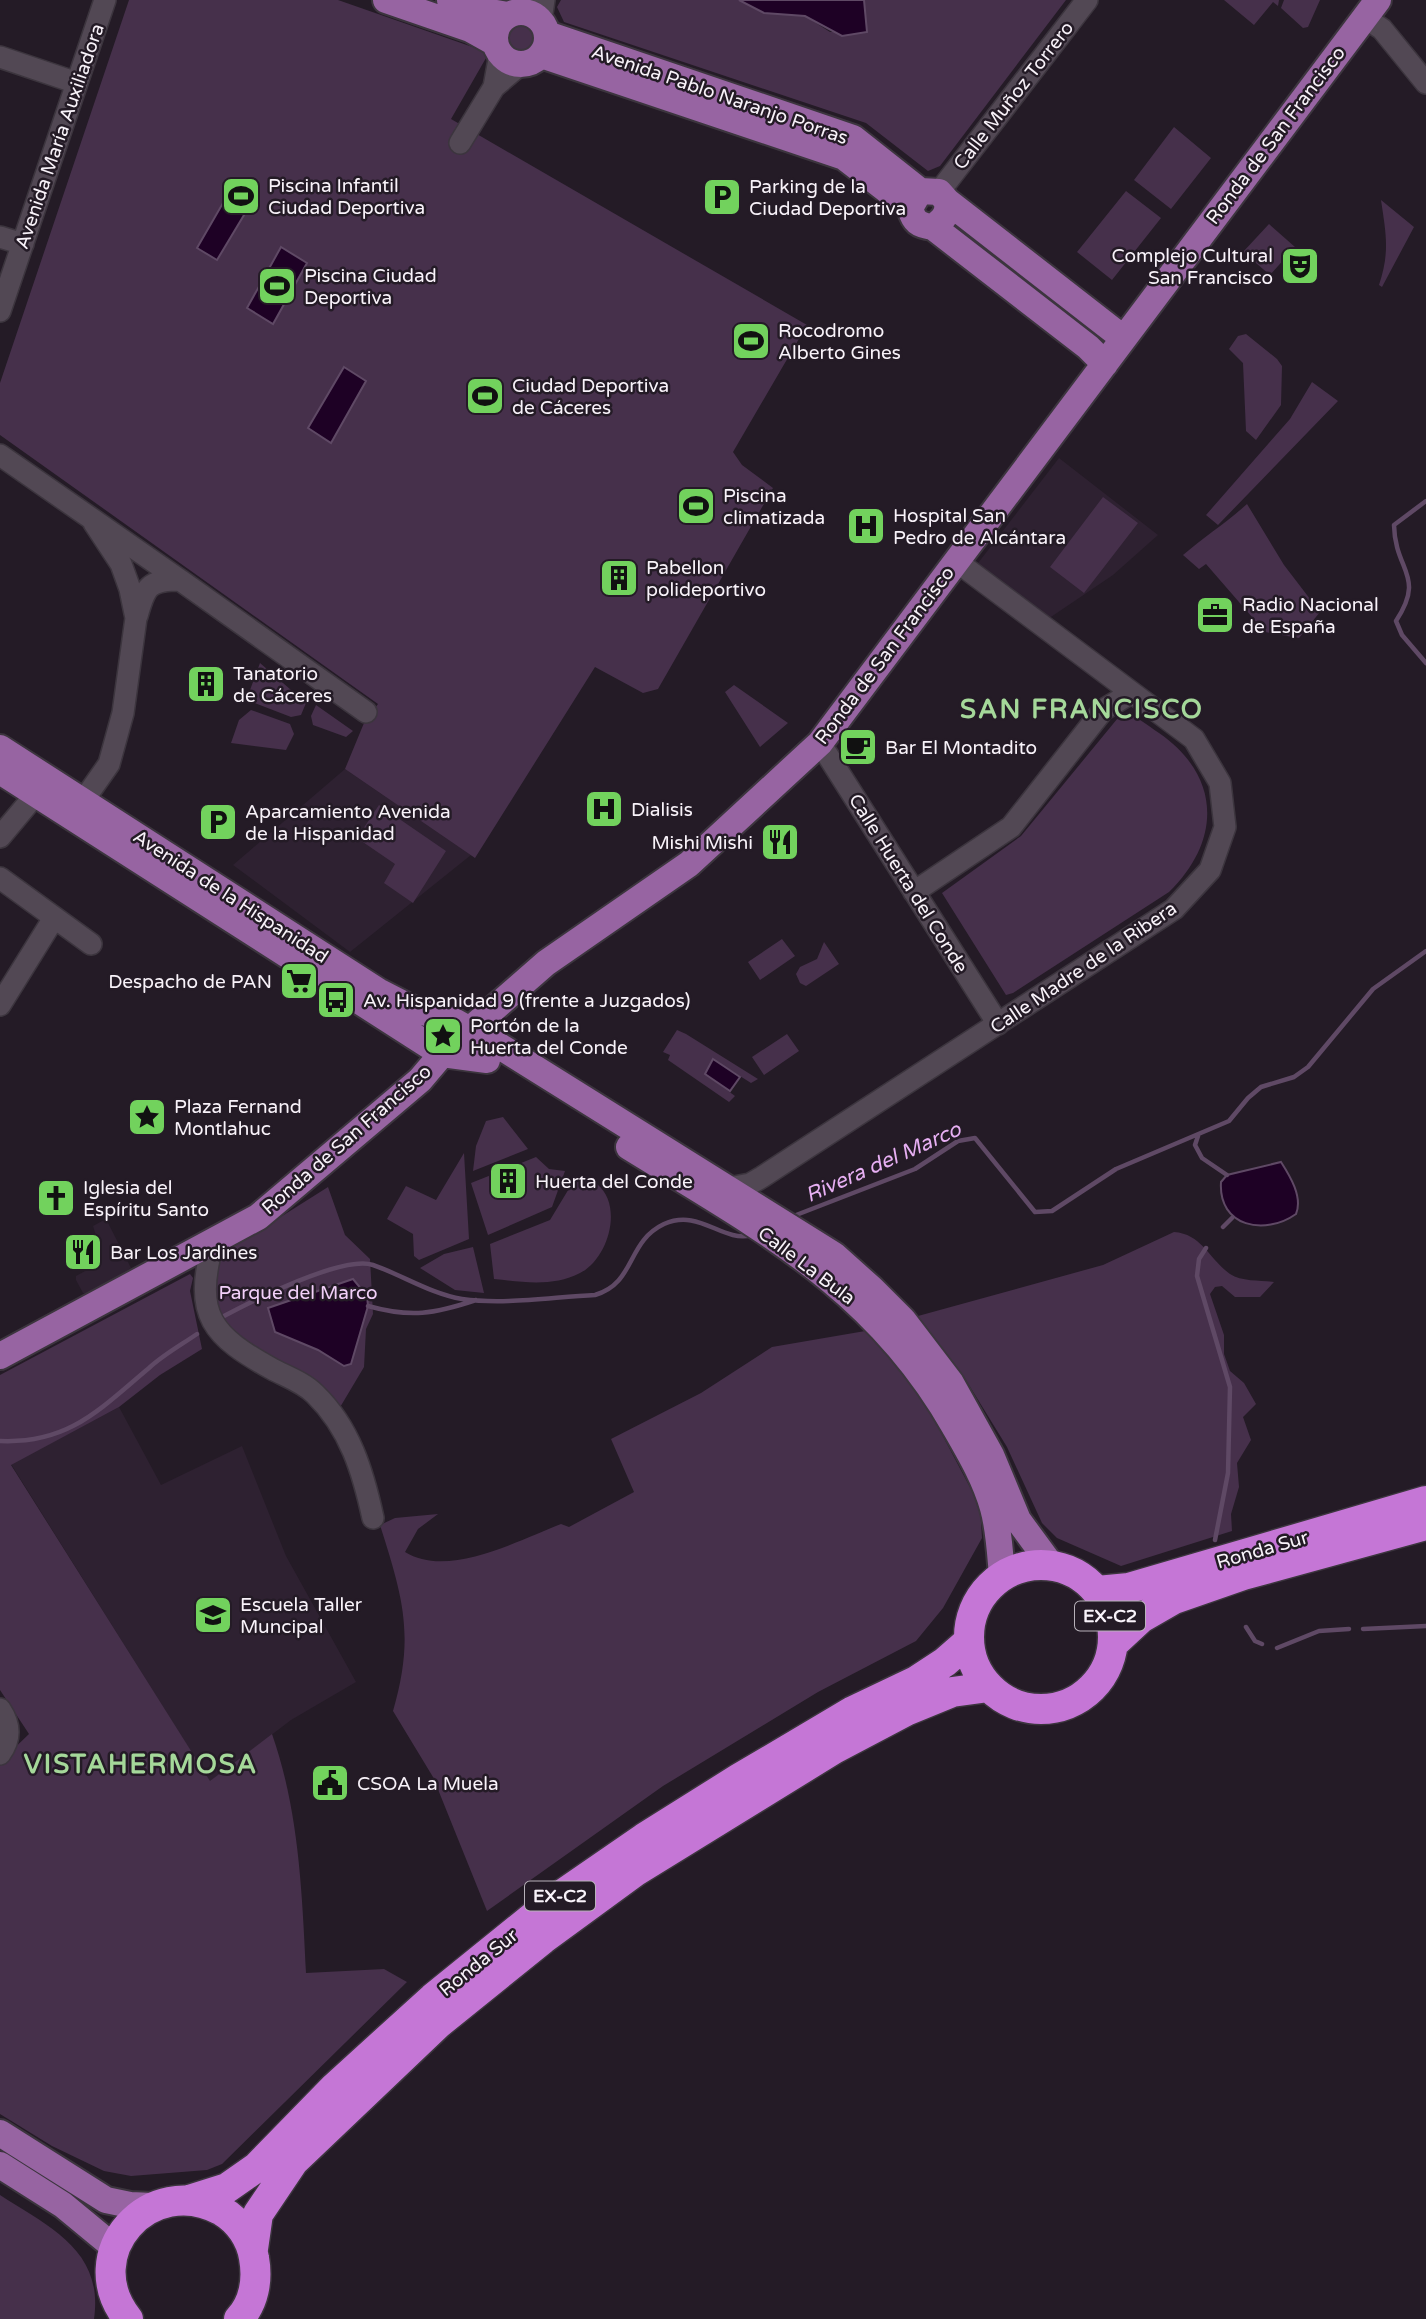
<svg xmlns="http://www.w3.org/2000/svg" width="1426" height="2319" viewBox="0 0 1426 2319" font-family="'Varela Round',sans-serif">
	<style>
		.built { fill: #2e2131 }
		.green { fill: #46304b }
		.water { fill: #1e0125; stroke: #5f4965; stroke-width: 2 }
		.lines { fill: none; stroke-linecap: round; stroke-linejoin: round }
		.stream { stroke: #5f4965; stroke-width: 4.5 }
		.minor-casing { stroke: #3c353e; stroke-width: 24 }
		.major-casing { stroke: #3c353e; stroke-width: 30 }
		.highway-casing { stroke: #3c353e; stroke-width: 33 }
		.minor { stroke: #524854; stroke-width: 21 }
		.major { stroke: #9764a2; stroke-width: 26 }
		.highway { stroke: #c576d6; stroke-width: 30 }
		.labels { text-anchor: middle; stroke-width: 5; stroke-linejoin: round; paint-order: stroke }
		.shield { fill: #241b26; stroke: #b8b2ba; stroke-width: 2 }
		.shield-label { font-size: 18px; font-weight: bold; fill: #f8f2f9 }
		.street-label { font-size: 19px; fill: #f8f2f9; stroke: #241b26 }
		.poi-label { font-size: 19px; fill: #f8f2f9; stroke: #241b26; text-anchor: start }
		.park-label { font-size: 19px; fill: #f2d0f9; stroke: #241b26 }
		.water-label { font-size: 21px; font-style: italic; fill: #e7aff3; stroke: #241b26 }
		.district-label { font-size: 26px; font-weight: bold; letter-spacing: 2px; fill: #a5d89a; stroke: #241b26 }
	</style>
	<rect width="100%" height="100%" fill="#241b26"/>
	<path class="built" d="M1059,458L1158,535L1113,575L1045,621L975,567Z
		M345,769L471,855L350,952L233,865Z
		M106,1219L131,1268L105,1286L88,1294L83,1293L76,1280V1276L87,1270L81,1259L84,1247L97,1239L93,1226Z
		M119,1407L161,1485L242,1446L286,1556L356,1682L291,1720L210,1782L11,1464Z"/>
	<path class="green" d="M129,0H338L484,51L486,58L451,119L807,325L733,452L742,465L773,488L658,689L643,693L595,667L475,858L345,769L364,723L378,704L0,435V383Z
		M561,0H739L764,13L805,16L830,32H867L864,0H1066L940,166L928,171L866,123L564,22L557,7Z
		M1224,0H1279L1278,6L1273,2L1254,25Z
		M1284,0H1320L1308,27L1303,28L1281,8Z
		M506 36a16 16 0 1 1 32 0a16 16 0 1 1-32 0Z
		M1174,127L1211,158L1171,209L1134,180Z
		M1126,191L1161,218L1112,280L1077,252Z
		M1381,200L1414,227L1382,287L1379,285C1390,252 1386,234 1381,200Z
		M1269,224L1295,247L1270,275L1243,252Z
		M1246,334L1277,359L1282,366L1281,405L1256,440L1246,431L1243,363L1229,349L1238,336Z
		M1312,382L1338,401L1218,525L1206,515L1290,419Z
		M1103,497L1138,523L1084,593L1050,567Z
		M1247,504L1284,565L1320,612L1299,638L1265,632L1206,564L1199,569L1183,555C1204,537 1226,523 1247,504Z
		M260,663L306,703L301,715L291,717L252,702L250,690Z
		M734,685L788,723L760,747L725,692Z
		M316,705L353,731L346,737L313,725L311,716Z
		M251,710L290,724L294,734L286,750L231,743L239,720Z
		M1122,713C1136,715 1147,725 1159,733C1221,776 1222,840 1169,892L1013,993L1006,995L942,893L1021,836Z
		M379,805L446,851L413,903L384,883L395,864L357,838Z
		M782,939L795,956L760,980L748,962Z
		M824,942L839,964L806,986L800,983L796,974L800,967L817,959Z
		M677,1030L686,1034L758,1079L751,1083L713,1059L705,1074L735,1096L729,1102L668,1060L670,1055L663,1052Z
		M787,1034L799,1051L764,1075L752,1057Z
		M503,1117L528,1149L473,1171L476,1146L486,1121Z
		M464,1153L469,1239L419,1260L414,1256L413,1234L387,1219L406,1186L436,1200Z
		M536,1157L549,1169L565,1171L552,1207L488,1235L471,1183Z
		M576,1177C582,1179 592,1181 597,1184C624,1206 608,1259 580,1273C553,1287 523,1282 494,1279L490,1244L550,1220Z
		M328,1187L345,1235L370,1259L373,1314L366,1329L364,1367L339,1409C305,1386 229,1346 217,1307C212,1289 216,1270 222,1254Z
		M1174,1232C1202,1234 1209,1259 1230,1274C1242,1282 1261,1280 1274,1282L1260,1297H1235L1222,1286L1215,1287L1210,1294L1224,1335V1354L1230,1371L1244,1383L1256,1404L1243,1417L1251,1440L1237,1463L1239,1487L1231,1514L1232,1531L1121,1566L1057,1538L1042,1523L1007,1447L964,1377L918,1316L1103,1265Z
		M473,1247L484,1293L455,1290L420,1268L444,1254Z
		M190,1274L193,1278L190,1291L202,1349L160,1375L119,1407L11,1465L210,1781L272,1734C299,1811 302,1892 306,1973L384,1969L407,1982L222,2164L207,2170L131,2176L104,2171L52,2146L0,2114V1762L29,1734L0,1690V1375Z
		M871,1330L921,1395L980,1506L982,1538L943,1608L916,1641L818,1692L663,1786L487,1911L433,1777L393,1711C415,1635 403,1598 380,1525L395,1518L438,1514L418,1529L405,1552C448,1579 519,1540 561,1524L569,1527L634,1492L611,1439L701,1393L772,1347Z
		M0,2195C49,2227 104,2250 94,2319H0Z"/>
	<path class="water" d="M739,0H864L867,32L842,36L805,16L764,13Z
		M223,203L244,215L217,260L197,248Z
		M281,247L307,263L273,324L247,308Z
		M344,367L366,381L331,443L308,428Z
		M713,1059L740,1077L730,1091L705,1074Z
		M1281,1162C1290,1176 1303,1197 1296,1214C1265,1236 1218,1227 1221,1182L1227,1175Z
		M353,1279L367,1296L368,1306L351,1364L344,1366L318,1350L275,1332L268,1308Z"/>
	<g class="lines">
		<path class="stream" d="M1426,501L1394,525C1395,572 1426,575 1396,621L1402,635L1426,663
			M1198,1136L1195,1145L1202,1158L1227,1175
			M791,1217L915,1169L958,1141L975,1138L1035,1212L1052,1211L1116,1169L1229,1121L1248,1098L1261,1087L1294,1077L1308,1067L1373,989L1426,951
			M1223,1227L1232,1218
			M1206,1248L1199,1259L1197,1276L1230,1387L1228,1473L1215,1540
			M368,1306C411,1318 434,1314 476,1300
			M224,1316C252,1301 343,1255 373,1265C402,1275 431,1294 462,1299C505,1305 552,1297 595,1295C636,1283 626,1242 664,1224C700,1208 722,1243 752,1235
			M0,1441C69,1444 100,1409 149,1368C163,1355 181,1345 197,1334
			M1246,1627L1255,1641L1262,1644
			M1363,1629L1426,1626
			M1277,1648L1319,1631L1349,1629"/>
		<defs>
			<path id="minor" d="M520,11L534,0
				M1364,17L1382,29L1426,83
				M541,20L544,0
				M0,57L77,83
				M494,87L500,54
				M460,143L494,87L521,64
				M939,192L1087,0
				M0,237L23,244
				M0,311L105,0
				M0,455L180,580
				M137,616C145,587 148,580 180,580L366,712
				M820,743L998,1024
				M76,811L109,764L123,713L136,618L130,589L121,564L94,523
				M0,837L36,794
				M0,878L91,944
				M914,892L1011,827L1103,710L1131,693
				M0,1005L54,918
				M729,1188L750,1184L762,1177L1174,909L1210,870L1225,827L1220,783L1194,739L956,561
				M213,1243C193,1316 212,1336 274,1370C288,1377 304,1383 315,1394C350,1428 363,1472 373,1518
				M0,1709C10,1724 11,1739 0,1754"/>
			<path id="major" d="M386,0L470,29L495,43
				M450,0L478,10L508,15
				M495 38a26 26 0 1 1 52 0a26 26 0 1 1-52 0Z
				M547,34L853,138L920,191
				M541,55L844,157L910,208
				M947,201C949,214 943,220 933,227C918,225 914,222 910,208L920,191L939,192L947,201L1123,338
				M933,227L1088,347L1105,364
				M0,748L378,991L415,1010L452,1020L501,1047L834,1255L872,1289L903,1320L951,1383L991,1455L1018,1520L1051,1565
				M0,771L442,1054L487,1060
				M629,1147C760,1228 875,1287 954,1426C969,1452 985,1479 993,1508C999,1529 1000,1553 1002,1576
				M0,1356L258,1217L420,1080L442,1054L546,963L689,864L820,743L1378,0
				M0,2133L106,2200L130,2205L153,2206
				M0,2165L63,2205L115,2248"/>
			<path id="highway" d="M969 1637a72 72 0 1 1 144 0a72 72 0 1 1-144 0Z
				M1097,1591L1129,1588L1426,1501
				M1113,1644L1141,1618L1174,1599L1243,1575L1426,1525
				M189,2200L227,2188L257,2167L335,2087L433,1998L554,1900L644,1838L738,1779L853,1711L916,1681L945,1662L969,1641
				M253,2249L258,2214L293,2162L439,2023L543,1939L636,1871L834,1749L908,1710L952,1692L989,1687
				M128,2319C76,2254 150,2171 222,2211C239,2221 251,2239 254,2258C258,2280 254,2303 239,2319"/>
		</defs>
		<use href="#minor" class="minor-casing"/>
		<use href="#major" class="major-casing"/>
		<use href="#highway" class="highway-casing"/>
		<use href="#minor" class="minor"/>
		<use href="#major" class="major"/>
		<use href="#highway" class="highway"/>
	</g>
	<defs>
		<symbol id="stadium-square" viewBox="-11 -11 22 22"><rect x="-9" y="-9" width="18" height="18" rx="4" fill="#72d25d" stroke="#241b26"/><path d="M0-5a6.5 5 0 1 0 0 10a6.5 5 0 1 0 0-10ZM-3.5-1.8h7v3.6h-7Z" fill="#111"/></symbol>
		<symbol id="parking-square" viewBox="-11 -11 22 22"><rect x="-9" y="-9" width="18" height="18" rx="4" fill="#72d25d" stroke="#241b26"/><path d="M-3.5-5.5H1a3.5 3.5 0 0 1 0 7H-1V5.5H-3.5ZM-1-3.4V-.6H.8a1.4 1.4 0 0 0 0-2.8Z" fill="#111"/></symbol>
		<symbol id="theatre-square" viewBox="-11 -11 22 22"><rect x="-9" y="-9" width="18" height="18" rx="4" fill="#72d25d" stroke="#241b26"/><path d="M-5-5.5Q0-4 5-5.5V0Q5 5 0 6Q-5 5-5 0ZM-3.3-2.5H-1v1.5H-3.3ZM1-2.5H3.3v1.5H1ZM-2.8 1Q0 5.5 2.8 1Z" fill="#111"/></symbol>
		<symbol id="hospital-square" viewBox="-11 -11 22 22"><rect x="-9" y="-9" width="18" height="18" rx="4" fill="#72d25d" stroke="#241b26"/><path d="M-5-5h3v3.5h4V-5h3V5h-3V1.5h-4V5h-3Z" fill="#111"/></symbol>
		<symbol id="building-square" viewBox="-11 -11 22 22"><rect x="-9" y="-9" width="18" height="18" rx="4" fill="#72d25d" stroke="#241b26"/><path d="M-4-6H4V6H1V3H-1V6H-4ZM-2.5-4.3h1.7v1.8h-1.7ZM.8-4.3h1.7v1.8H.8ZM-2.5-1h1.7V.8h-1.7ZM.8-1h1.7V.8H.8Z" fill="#111"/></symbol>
		<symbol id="office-square" viewBox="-11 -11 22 22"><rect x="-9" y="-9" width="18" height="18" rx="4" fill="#72d25d" stroke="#241b26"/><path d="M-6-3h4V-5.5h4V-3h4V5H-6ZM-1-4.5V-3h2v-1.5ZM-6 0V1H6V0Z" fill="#111"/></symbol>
		<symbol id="cafe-square" viewBox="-11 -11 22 22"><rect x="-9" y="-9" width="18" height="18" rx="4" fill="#72d25d" stroke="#241b26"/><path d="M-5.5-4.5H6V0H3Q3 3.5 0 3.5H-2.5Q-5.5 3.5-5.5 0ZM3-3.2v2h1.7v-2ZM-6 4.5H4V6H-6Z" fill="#111"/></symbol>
		<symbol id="restaurant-square" viewBox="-11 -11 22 22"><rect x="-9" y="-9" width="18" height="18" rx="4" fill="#72d25d" stroke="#241b26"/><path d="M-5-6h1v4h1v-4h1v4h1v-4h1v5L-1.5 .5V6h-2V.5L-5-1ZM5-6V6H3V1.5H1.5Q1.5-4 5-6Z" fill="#111"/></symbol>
		<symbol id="supermarket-square" viewBox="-11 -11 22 22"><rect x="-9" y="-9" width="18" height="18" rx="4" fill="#72d25d" stroke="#241b26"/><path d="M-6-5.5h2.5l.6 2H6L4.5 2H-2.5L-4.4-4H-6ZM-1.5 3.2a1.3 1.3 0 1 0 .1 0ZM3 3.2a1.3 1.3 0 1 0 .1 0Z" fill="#111"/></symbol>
		<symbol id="bus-square" viewBox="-11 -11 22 22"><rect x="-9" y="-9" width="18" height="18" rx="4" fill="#72d25d" stroke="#241b26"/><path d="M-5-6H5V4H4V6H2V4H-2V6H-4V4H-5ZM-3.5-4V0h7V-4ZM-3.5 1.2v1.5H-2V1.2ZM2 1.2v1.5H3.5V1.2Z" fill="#111"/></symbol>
		<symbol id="sight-square" viewBox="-11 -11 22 22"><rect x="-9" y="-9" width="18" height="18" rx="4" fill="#72d25d" stroke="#241b26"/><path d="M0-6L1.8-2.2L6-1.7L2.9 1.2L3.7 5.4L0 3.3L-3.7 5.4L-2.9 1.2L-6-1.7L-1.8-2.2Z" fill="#111"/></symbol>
		<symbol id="church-square" viewBox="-11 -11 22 22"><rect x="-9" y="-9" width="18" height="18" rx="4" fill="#72d25d" stroke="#241b26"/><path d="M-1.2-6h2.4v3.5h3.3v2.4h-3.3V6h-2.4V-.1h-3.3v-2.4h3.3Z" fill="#111"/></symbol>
		<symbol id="university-square" viewBox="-11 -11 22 22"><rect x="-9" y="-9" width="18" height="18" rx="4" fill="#72d25d" stroke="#241b26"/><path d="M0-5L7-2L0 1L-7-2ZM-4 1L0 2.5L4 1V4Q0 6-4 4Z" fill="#111"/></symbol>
		<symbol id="civic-square" viewBox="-11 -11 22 22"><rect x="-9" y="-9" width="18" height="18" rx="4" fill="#72d25d" stroke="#241b26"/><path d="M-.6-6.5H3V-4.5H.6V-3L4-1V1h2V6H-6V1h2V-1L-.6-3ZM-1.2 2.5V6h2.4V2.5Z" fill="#111"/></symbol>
	</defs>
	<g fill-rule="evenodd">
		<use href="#stadium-square" x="219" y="174" width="44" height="44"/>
		<use href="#parking-square" x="700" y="175" width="44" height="44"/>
		<use href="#theatre-square" x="1278" y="244" width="44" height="44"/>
		<use href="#stadium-square" x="255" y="264" width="44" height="44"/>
		<use href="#stadium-square" x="729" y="319" width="44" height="44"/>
		<use href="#stadium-square" x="463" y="374" width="44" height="44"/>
		<use href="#stadium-square" x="674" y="484" width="44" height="44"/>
		<use href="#hospital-square" x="844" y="504" width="44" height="44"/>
		<use href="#building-square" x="597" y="556" width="44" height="44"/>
		<use href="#office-square" x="1193" y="593" width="44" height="44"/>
		<use href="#building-square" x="184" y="662" width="44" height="44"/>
		<use href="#cafe-square" x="836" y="725" width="44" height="44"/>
		<use href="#hospital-square" x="582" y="787" width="44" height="44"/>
		<use href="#parking-square" x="196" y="800" width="44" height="44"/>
		<use href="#restaurant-square" x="758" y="820" width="44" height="44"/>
		<use href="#supermarket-square" x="277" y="959" width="44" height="44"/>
		<use href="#bus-square" x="314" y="978" width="44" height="44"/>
		<use href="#sight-square" x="421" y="1014" width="44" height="44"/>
		<use href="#sight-square" x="125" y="1095" width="44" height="44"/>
		<use href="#building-square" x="486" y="1159" width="44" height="44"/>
		<use href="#church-square" x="34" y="1176" width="44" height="44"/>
		<use href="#restaurant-square" x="61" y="1230" width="44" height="44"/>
		<use href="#university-square" x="191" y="1593" width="44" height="44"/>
		<use href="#civic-square" x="308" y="1761" width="44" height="44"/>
	</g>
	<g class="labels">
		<g class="shield">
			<rect x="1075" y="1601.5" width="70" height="29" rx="5"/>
			<rect x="525" y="1881.5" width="70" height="29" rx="5"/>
		</g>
		<g class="shield-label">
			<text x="1110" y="1622">EX-C2</text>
			<text x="560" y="1902">EX-C2</text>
		</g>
		<g class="street-label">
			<text transform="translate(720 94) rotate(19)" y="7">Avenida Pablo Naranjo Porras</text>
			<text transform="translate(1013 95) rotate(-52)" y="7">Calle Muñoz Torrero</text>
			<text transform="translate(1275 135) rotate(-53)" y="7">Ronda de San Francisco</text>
			<text transform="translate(59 136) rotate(-71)" y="7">Avenida María Auxiliadora</text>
			<text transform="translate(884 655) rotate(-53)" y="7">Ronda de San Francisco</text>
			<text transform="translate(909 883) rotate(58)" y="7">Calle Huerta del Conde</text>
			<text transform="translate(231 896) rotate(33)" y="7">Avenida de la Hispanidad</text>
			<text transform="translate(1083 967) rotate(-34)" y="7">Calle Madre de la Ribera</text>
			<text transform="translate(346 1139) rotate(-41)" y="7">Ronda de San Francisco</text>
			<text transform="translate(807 1265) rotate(37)" y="7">Calle La Bula</text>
			<text transform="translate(1262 1549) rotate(-16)" y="7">Ronda Sur</text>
			<text transform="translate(478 1962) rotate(-39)" y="7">Ronda Sur</text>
		</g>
		<g class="poi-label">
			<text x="268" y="192">Piscina Infantil<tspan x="268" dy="22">Ciudad Deportiva</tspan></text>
			<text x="749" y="193">Parking de la<tspan x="749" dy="22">Ciudad Deportiva</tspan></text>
			<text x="1273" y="262" text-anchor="end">Complejo Cultural<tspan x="1273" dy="22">San Francisco</tspan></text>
			<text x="304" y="282">Piscina Ciudad<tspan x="304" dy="22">Deportiva</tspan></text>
			<text x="778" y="337">Rocodromo<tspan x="778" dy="22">Alberto Gines</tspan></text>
			<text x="512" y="392">Ciudad Deportiva<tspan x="512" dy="22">de Cáceres</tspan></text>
			<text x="723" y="502">Piscina<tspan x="723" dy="22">climatizada</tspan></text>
			<text x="893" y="522">Hospital San<tspan x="893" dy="22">Pedro de Alcántara</tspan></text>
			<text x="646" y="574">Pabellon<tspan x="646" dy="22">polideportivo</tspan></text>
			<text x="1242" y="611">Radio Nacional<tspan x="1242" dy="22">de España</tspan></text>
			<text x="233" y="680">Tanatorio<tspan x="233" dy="22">de Cáceres</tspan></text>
			<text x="885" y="754">Bar El Montadito</text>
			<text x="631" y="816">Dialisis</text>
			<text x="245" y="818">Aparcamiento Avenida<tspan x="245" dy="22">de la Hispanidad</tspan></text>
			<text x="753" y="849" text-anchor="end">Mishi Mishi</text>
			<text x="272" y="988" text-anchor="end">Despacho de PAN</text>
			<text x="363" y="1007">Av. Hispanidad 9 (frente a Juzgados)</text>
			<text x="470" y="1032">Portón de la<tspan x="470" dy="22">Huerta del Conde</tspan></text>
			<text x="174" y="1113">Plaza Fernand<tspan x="174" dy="22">Montlahuc</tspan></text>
			<text x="535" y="1188">Huerta del Conde</text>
			<text x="83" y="1194">Iglesia del<tspan x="83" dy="22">Espíritu Santo</tspan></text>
			<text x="110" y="1259">Bar Los Jardines</text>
			<text x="240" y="1611">Escuela Taller<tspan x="240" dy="22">Muncipal</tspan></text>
			<text x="357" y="1790">CSOA La Muela</text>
		</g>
		<g class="park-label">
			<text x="298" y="1299">Parque del Marco</text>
		</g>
		<g class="water-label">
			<text transform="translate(883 1162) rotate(-24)" y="7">Rivera del Marco</text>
		</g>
		<g class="district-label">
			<text x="1082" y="718">SAN FRANCISCO</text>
			<text x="141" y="1773">VISTAHERMOSA</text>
		</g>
	</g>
</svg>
